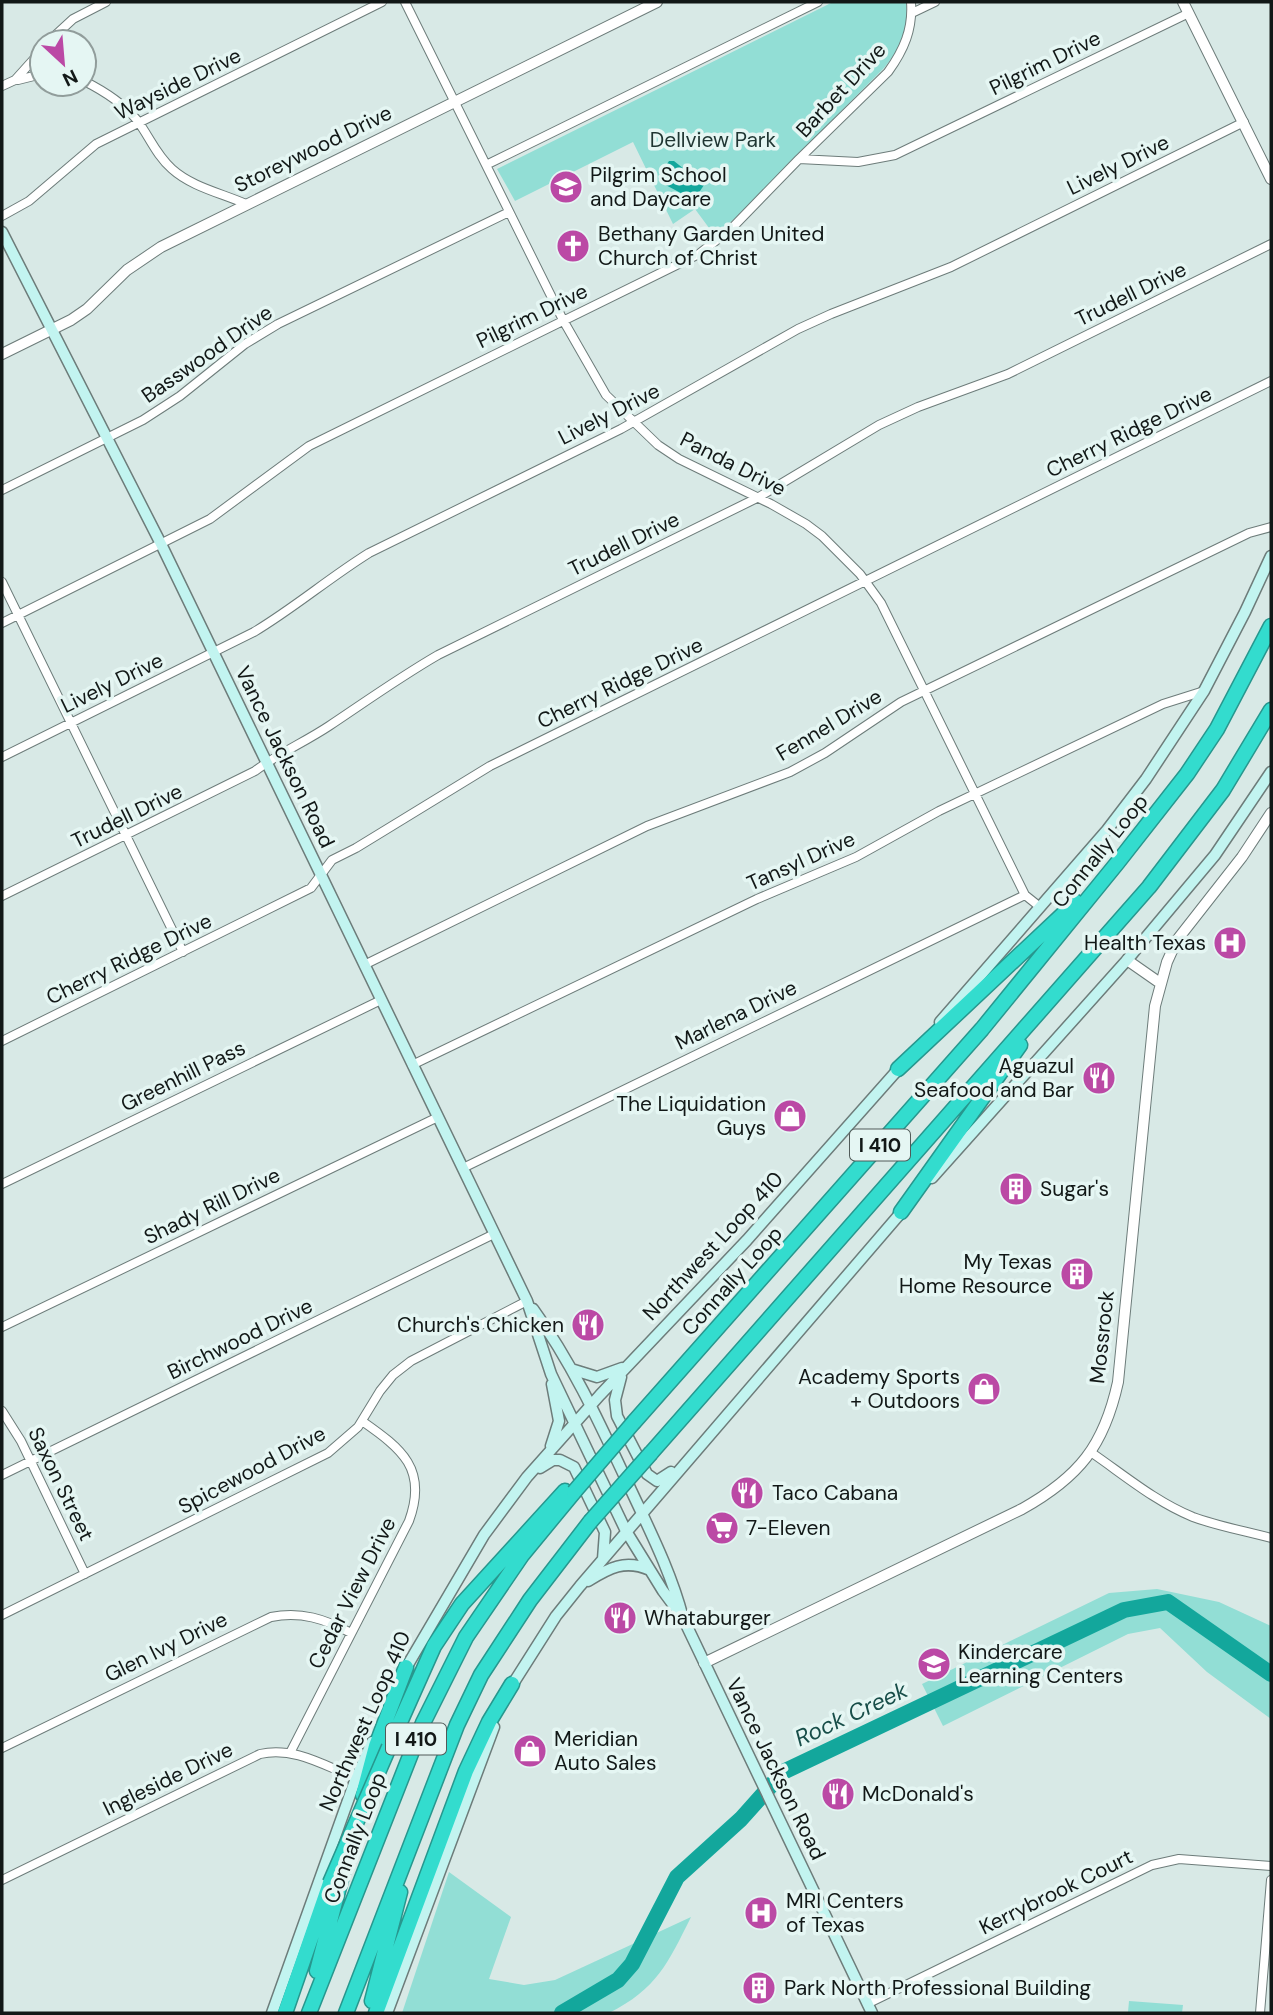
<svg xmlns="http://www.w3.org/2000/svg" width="1273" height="2015" viewBox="0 0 1273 2015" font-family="'DM Sans',sans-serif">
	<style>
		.green { fill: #92ded5 }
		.water { fill: #13a79c }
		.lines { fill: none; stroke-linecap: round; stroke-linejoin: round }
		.river { stroke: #13a79c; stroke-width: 16 }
		.minor-casing { stroke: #6d7c7a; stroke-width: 10 }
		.tertiary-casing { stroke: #6d7c7a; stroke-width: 12 }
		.secondary-casing { stroke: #6d7c7a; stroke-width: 13 }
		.motorway-casing { stroke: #27978e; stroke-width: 17 }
		.minor { stroke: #fff; stroke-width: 8 }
		.tertiary { stroke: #fff; stroke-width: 10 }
		.secondary { stroke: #c2f4f0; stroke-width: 10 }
		.motorway { stroke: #33dcce; stroke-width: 14 }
		.motorway-bridge-casing { stroke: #27978e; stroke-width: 17; stroke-linecap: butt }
		.motorway-bridge { stroke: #33dcce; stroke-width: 14 }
		.labels { text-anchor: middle; stroke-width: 7; stroke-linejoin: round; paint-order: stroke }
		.shield { fill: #e5f6f3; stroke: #515b59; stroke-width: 2 }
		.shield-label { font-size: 19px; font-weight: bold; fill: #121817 }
		.street-label { font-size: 21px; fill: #121817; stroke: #e5f6f3 }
		.park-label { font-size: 21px; fill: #1f3532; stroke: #e5f6f3 }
		.poi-label { font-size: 21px; fill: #121817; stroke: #e5f6f3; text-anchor: start }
		.water-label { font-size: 23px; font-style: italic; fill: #184e49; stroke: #e5f6f3 }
	</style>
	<rect width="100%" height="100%" fill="#d8e9e6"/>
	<path class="green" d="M833,2H906C909,29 901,48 884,68L735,218L715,236L695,209L673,224L633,142L515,201L497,169Z
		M1157,1589L1219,1602L1271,1626V1719L1207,1672L1160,1628L1128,1634L943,1726L922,1684L1109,1593Z
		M449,1872L511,1917L489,1979L524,1985L555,1980L691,1917C668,1963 657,1989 609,2013H402Z
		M1129,2001L1183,2005L1182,2013H1126L1128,2012Z"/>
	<path class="water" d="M669,161H674L704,185L694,200L660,182L658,178Z"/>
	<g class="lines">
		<path class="river" d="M562,2013L618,1980L632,1964L677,1877L741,1819L783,1772L1124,1610L1168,1602L1271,1674"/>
		<defs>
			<path id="minor" d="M405,2L563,320L606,395L658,445L679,459L771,504L806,524L822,536L860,574L881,603L1025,895L1040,907
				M912,13L935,2
				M48,42L73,19L106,2
				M18,80L42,74
				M84,81C104,91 122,102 137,120C149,136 156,155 172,169C192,187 221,193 246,204
				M2,86L15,80L42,50
				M799,159L888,72C904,50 913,29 911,2
				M486,165L818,2
				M2,216L29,201L96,144L382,2
				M2,490L143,420L180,396L245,344L278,324L509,212
				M2,582L183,952
				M2,623L210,519L309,446L699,254L732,228L799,159L858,162L895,155L1189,13
				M2,757L254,632C294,608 329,578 369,553L621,429L798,329L831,314L951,267L1244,122
				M2,896L255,771C279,753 305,742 329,726C365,702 400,677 438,655L759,497L879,425L918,407L1008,374L1271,244
				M364,965L647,826L790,772L825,753L901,702L1249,533L1271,527
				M2,1041L311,888L332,860L356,848L490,766L1271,381
				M412,1065L757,899L856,857L939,811L1163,704L1204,691
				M463,1168L1025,895
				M2,1184L381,1000
				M2,1327L438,1117
				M2,1411L21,1441L85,1574
				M1092,1453C1124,1475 1156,1502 1193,1517C1217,1526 1245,1531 1271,1538
				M2,1475L494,1234
				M2,1615L328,1453L358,1427L380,1391L393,1375L411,1361L527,1301
				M2,1748L271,1617C301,1611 325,1619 351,1633
				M290,1753L409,1521C428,1469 402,1449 362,1421
				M2,1880L260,1754C294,1746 325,1766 356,1778
				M867,2004L1152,1865L1179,1859L1271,1866
				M1260,2013L1271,1880"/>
			<path id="tertiary" d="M1183,2L1271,179
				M2,354L71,320L87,309L127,270L161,247L657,2
				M1127,960L1160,983
				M704,1663L1022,1509C1079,1477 1104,1446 1118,1382L1155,1006L1167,962L1177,940L1242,857L1271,813"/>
			<path id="secondary" d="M2,232L161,544L527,1301L551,1374L626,1531L663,1591L683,1618
				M940,1022L1107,830L1146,779L1204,691L1245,612L1271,556
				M932,1178L1127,960L1215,855L1271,772
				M533,1309C573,1364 601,1426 630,1488C650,1531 671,1572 683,1618L872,2013
				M571,1369L597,1377L622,1368
				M621,1377L615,1400L617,1416L647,1474L657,1481L671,1472
				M551,1446L559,1421L552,1384
				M540,1468L553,1460H560L574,1467L605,1532L603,1559
				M588,1581C609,1568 625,1559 650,1570
				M403,1673L484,1535L527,1477L600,1395L747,1240L902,1065
				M509,1690L556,1616L580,1586L905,1208
				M272,2013L356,1778L372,1742
				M387,2013L494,1727"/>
			<path id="motorway" d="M898,1069L1076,902
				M901,1212L1020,1045
				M634,1422L982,1029L1118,862L1187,774L1217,729L1271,626
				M651,1453L1149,887L1223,790L1271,710
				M389,1747L434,1646L462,1604L565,1491
				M363,1795L376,1746L406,1667
				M317,1971L349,1849
				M372,2001L400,1892
				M285,2013L330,1883
				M309,2013L423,1723L466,1637L522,1555L574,1492
				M346,2013L457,1725L481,1675L530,1600L590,1522
				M376,2013L466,1771L489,1722L512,1684"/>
		</defs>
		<use href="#minor" class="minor-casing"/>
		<use href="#tertiary" class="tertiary-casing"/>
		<use href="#secondary" class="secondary-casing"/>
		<use href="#motorway" class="motorway-casing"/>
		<use href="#minor" class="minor"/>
		<use href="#tertiary" class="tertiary"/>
		<use href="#secondary" class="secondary"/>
		<use href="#motorway" class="motorway"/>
		<defs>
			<path id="motorway-bridge" d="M574,1492L634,1422
				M590,1522L651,1453
				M330,1883L389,1747"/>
		</defs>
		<use href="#motorway-bridge" class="motorway-bridge-casing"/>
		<use href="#motorway-bridge" class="motorway-bridge"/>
	</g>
	<defs>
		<symbol id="school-disc" viewBox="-11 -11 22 22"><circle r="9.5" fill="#bb49a5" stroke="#e5f6f3"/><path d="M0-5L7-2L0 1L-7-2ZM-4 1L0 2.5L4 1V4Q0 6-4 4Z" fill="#fff"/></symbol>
		<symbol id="church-disc" viewBox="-11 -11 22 22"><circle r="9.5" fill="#bb49a5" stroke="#e5f6f3"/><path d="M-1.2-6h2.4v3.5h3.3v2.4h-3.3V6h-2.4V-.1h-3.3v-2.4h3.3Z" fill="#fff"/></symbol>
		<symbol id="hospital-disc" viewBox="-11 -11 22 22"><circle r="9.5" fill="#bb49a5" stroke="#e5f6f3"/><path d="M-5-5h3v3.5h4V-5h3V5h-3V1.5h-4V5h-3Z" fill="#fff"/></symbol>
		<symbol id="restaurant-disc" viewBox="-11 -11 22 22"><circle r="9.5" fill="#bb49a5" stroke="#e5f6f3"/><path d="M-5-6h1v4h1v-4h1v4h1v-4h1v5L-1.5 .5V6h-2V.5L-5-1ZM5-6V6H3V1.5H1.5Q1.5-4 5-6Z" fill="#fff"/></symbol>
		<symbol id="shop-disc" viewBox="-11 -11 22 22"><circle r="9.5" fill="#bb49a5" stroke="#e5f6f3"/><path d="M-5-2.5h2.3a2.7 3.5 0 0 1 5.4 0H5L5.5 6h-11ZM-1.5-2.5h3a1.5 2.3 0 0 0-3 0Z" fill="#fff"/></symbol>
		<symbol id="building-disc" viewBox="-11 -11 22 22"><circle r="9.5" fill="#bb49a5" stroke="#e5f6f3"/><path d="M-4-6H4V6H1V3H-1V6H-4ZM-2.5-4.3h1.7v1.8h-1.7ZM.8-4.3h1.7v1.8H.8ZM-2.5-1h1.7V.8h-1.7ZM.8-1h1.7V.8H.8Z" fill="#fff"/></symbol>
		<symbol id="supermarket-disc" viewBox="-11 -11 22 22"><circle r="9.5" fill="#bb49a5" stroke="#e5f6f3"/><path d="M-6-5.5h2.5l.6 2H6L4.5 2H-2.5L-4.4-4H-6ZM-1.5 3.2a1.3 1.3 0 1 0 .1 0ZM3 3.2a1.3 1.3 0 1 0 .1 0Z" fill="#fff"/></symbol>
	</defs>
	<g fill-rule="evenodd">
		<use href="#school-disc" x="547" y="168" width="38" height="38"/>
		<use href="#church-disc" x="554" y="227" width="38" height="38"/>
		<use href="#hospital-disc" x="1211" y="924" width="38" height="38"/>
		<use href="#restaurant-disc" x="1080" y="1059" width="38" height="38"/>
		<use href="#shop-disc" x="771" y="1097" width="38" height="38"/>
		<use href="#building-disc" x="997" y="1170" width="38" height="38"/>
		<use href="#building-disc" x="1058" y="1255" width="38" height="38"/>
		<use href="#restaurant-disc" x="569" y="1306" width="38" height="38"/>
		<use href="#shop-disc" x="965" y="1370" width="38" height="38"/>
		<use href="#restaurant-disc" x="728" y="1474" width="38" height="38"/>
		<use href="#supermarket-disc" x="703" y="1509" width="38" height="38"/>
		<use href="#restaurant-disc" x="601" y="1599" width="38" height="38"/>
		<use href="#school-disc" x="915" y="1645" width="38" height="38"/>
		<use href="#shop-disc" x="511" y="1732" width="38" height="38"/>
		<use href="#restaurant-disc" x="819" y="1775" width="38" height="38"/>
		<use href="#hospital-disc" x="742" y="1894" width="38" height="38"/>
		<use href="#building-disc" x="740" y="1969" width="38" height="38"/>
	</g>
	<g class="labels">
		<g class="shield">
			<rect x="850" y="1129.5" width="60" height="31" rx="5"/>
			<rect x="386" y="1723.5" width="60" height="31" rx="5"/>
		</g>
		<g class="shield-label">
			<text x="880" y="1152">I 410</text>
			<text x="416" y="1746">I 410</text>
		</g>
		<g class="street-label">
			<text transform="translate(1045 63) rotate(-26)" y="7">Pilgrim Drive</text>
			<text transform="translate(178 84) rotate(-26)" y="7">Wayside Drive</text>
			<text transform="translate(841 90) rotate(-47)" y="7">Barbet Drive</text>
			<text transform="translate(313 149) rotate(-26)" y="7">Storeywood Drive</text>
			<text transform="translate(1118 165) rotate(-26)" y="7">Lively Drive</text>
			<text transform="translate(1131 294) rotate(-26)" y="7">Trudell Drive</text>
			<text transform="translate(532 316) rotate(-26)" y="7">Pilgrim Drive</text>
			<text transform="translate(207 354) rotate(-35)" y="7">Basswood Drive</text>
			<text transform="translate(609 414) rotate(-27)" y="7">Lively Drive</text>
			<text transform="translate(1129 432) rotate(-26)" y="7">Cherry Ridge Drive</text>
			<text transform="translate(733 464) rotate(27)" y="7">Panda Drive</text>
			<text transform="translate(624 544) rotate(-26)" y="7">Trudell Drive</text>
			<text transform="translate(112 683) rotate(-26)" y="7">Lively Drive</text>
			<text transform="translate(620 683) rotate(-26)" y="7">Cherry Ridge Drive</text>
			<text transform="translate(829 725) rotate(-31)" y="7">Fennel Drive</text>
			<text transform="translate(285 757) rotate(64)" y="7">Vance Jackson Road</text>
			<text transform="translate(127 816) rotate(-26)" y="7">Trudell Drive</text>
			<text transform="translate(1100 851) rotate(-51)" y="7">Connally Loop</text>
			<text transform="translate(801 861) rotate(-24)" y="7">Tansyl Drive</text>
			<text transform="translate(129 959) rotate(-26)" y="7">Cherry Ridge Drive</text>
			<text transform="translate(736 1015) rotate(-26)" y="7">Marlena Drive</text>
			<text transform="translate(183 1076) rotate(-26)" y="7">Greenhill Pass</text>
			<text transform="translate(212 1206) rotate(-26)" y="7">Shady Rill Drive</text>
			<text transform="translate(713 1246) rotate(-47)" y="7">Northwest Loop 410</text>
			<text transform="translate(732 1281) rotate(-48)" y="7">Connally Loop</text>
			<text transform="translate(1102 1337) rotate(-84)" y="7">Mossrock</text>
			<text transform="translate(240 1339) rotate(-26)" y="7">Birchwood Drive</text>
			<text transform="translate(252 1470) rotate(-28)" y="7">Spicewood Drive</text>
			<text transform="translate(61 1484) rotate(64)" y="7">Saxon Street</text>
			<text transform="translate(352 1593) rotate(-63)" y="7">Cedar View Drive</text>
			<text transform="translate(166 1647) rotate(-26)" y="7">Glen Ivy Drive</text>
			<text transform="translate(365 1721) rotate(-66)" y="7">Northwest Loop 410</text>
			<text transform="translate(776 1769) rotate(64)" y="7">Vance Jackson Road</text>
			<text transform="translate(168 1779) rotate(-26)" y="7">Ingleside Drive</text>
			<text transform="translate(355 1838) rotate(-69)" y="7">Connally Loop</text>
			<text transform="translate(1056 1892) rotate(-26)" y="7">Kerrybrook Court</text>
		</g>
		<g class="park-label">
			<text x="713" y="147">Dellview Park</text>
		</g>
		<g class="poi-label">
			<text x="590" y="182">Pilgrim School<tspan x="590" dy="24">and Daycare</tspan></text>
			<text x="598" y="241">Bethany Garden United<tspan x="598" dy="24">Church of Christ</tspan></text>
			<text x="1206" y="950" text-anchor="end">Health Texas</text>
			<text x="1074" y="1073" text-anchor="end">Aguazul<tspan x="1074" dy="24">Seafood and Bar</tspan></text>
			<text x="766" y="1111" text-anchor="end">The Liquidation<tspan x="766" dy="24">Guys</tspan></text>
			<text x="1040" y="1196">Sugar's</text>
			<text x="1052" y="1269" text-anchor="end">My Texas<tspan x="1052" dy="24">Home Resource</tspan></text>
			<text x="564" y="1332" text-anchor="end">Church's Chicken</text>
			<text x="960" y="1384" text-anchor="end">Academy Sports<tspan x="960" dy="24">+ Outdoors</tspan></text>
			<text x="772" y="1500">Taco Cabana</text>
			<text x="746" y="1535">7-Eleven</text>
			<text x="644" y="1625">Whataburger</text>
			<text x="958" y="1659">Kindercare<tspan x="958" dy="24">Learning Centers</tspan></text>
			<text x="554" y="1746">Meridian<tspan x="554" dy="24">Auto Sales</tspan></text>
			<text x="862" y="1801">McDonald's</text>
			<text x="786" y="1908">MRI Centers<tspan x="786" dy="24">of Texas</tspan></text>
			<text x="784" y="1995">Park North Professional Building</text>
		</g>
		<g class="water-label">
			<text transform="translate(851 1714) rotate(-25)" y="8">Rock Creek</text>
		</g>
	</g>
	<rect width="1273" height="2015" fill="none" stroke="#121817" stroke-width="7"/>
	<g transform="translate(63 63) rotate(154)"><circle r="33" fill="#e5f6f3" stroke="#919d9b" stroke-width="2"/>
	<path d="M0-5L12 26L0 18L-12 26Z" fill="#bb49a5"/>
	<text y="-10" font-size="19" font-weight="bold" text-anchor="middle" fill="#121817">N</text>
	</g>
</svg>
